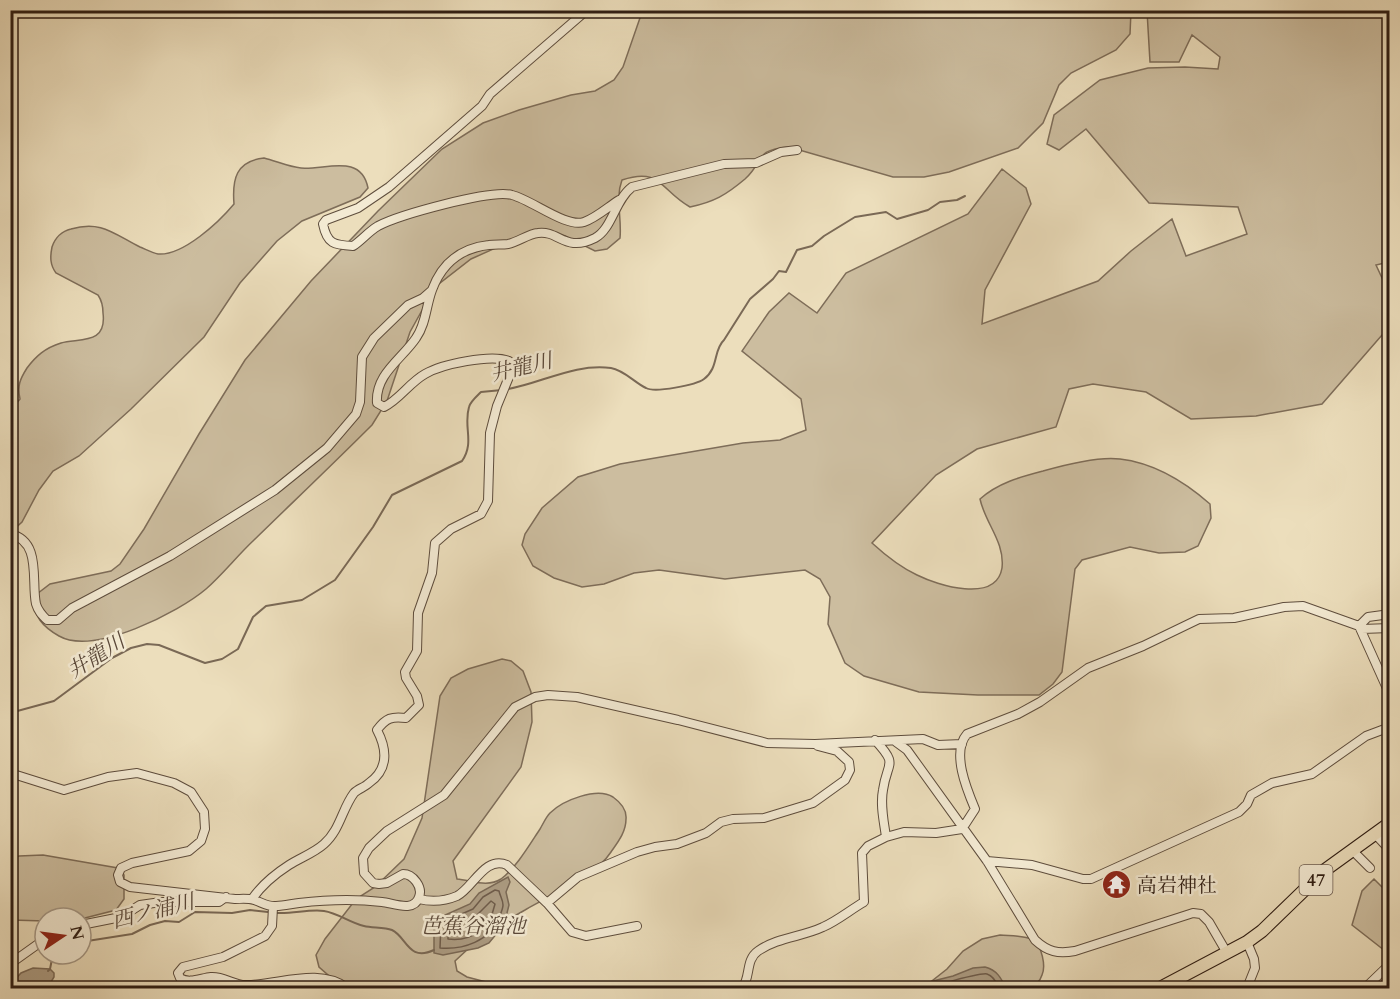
<svg xmlns="http://www.w3.org/2000/svg" width="1400" height="999" viewBox="0 0 1400 999" font-family="Cardo,'Noto Serif JP',serif">
	<style>
		.green { fill: #ccbd9f; stroke: #7e6d59; stroke-width: 1.5 }
		.water { fill: #ac9c83; stroke: #7a6956; stroke-width: 1.5 }
		.lines { fill: none; stroke-linecap: round; stroke-linejoin: round }
		.shore { stroke: #6e5c4b; stroke-width: 1.5 }
		.stream { stroke: #7a6956; stroke-width: 2 }
		.minor-casing { stroke: #5e4d3d; stroke-width: 10 }
		.primary-casing { stroke: #2f1d13; stroke-width: 14 }
		.minor { stroke: #f3ead3; stroke-width: 8 }
		.primary { stroke: #ecdebc; stroke-width: 12 }
		.labels { text-anchor: middle; stroke-width: 5; stroke-linejoin: round; paint-order: stroke }
		.shield { fill: #f3ead3; stroke: #6a5a4d; stroke-width: 1.5 }
		.shield-label { font-size: 18px; font-weight: bold; fill: #2f1d13 }
		.poi-label { font-size: 20px; fill: #2f1d13; stroke: #f3ead3; text-anchor: start }
		.water-label { font-size: 21px; font-style: italic; fill: #5b493a; stroke: #f3ead3 }
	</style>
	<rect width="100%" height="100%" fill="#ecdebc"/>
	<filter id="stains"><feTurbulence type="fractalNoise" baseFrequency=".00333" numOctaves="4"/><feColorMatrix values="0 0 0 0 .2 0 0 0 0 .09 0 0 0 0 .02 0 0 0 .5 -.17"/></filter>
	<radialGradient id="worn" r=".72"><stop offset=".6" stop-color="#630" stop-opacity="0"/><stop offset="1" stop-color="#630" stop-opacity=".3"/></radialGradient>
	<path class="green" d="M647,11H1131L1130,34L1116,50L1071,73L1059,85L1043,123L1018,148L949,172L924,177H893L789,147C753,150 765,161 745,179C726,195 714,202 690,207C660,190 661,167 622,180C615,198 622,218 620,238L607,249L595,251L565,236L549,234L520,237L471,259L435,287L410,332L387,401L372,425C333,464 293,502 254,540C237,556 223,574 206,589C179,612 94,656 59,636C43,627 33,616 33,597L50,584L111,571L120,564L144,529L199,434L245,360L311,281L378,211L442,149L483,123L519,110L571,95L595,91L614,80L623,67L641,15Z
		M1147,11H1389V262L1376,265L1389,293V327L1322,404L1256,416L1191,419L1146,392L1093,384L1069,389L1056,427L977,449L936,475L872,543C884,554 902,568 917,575C937,585 996,604 1002,568C1005,542 985,523 980,499C998,483 1020,477 1043,471C1064,465 1098,456 1120,459C1154,463 1185,482 1210,504L1211,518L1198,546L1185,552L1159,553L1130,547L1082,560L1075,569L1062,672L1053,684L1039,695H978L919,692L864,676L845,663L828,624L830,597L820,579L805,570L725,579L659,570L634,573L604,584L582,587L554,578L533,566L522,545L525,534L542,508L578,477L620,464L743,443L780,440L806,430L801,399L742,351L769,312L789,293L817,313L846,273L968,214L1002,169L1026,188L1031,204L985,290L982,324L1098,281L1131,251L1172,219L1186,256L1247,234L1238,207L1149,203L1086,129L1059,150L1047,144L1054,115L1100,80L1148,68L1185,67L1218,69L1220,57L1192,35L1179,62H1150Z
		M264,158C276,161 289,167 301,168C326,170 361,153 368,188L360,197L302,221L277,241L240,283L204,337L131,409L79,456L53,471L39,490L22,522L11,532V410L20,399C17,386 20,379 27,368C36,356 45,348 61,343C80,338 107,345 103,313C103,306 102,301 98,295L56,273C50,265 50,257 52,247C55,238 62,231 71,229C101,220 114,234 140,247C145,249 152,253 158,254C183,256 219,222 234,204C232,179 236,161 264,158Z
		M502,659L511,661L523,671L531,692L532,722L521,767L453,861L457,879C471,880 487,888 501,879C516,868 530,844 540,829C543,824 546,817 550,813C563,800 597,787 613,797C620,802 627,809 626,819C626,832 618,842 611,852C594,878 552,894 525,910C500,924 475,941 455,961L457,971L467,977L509,988H343L319,967L316,955L325,939L356,899L375,887L404,859L422,818L440,696L451,678L468,669Z
		M43,855L118,868L124,875V899L116,910L81,919L45,918V921L11,920L10,860L19,856Z
		M1374,879L1389,894V954L1352,925L1362,891Z
		M1000,935C1010,936 1024,935 1033,940C1042,946 1046,966 1042,975C1040,982 1035,985 1029,988H923L947,969L963,951L982,939Z"/>
	<path class="water" d="M508,877L510,882L506,892L509,905L506,917L502,927L489,943L478,948L443,955L434,953V920L470,904L479,893Z
		M985,967C997,970 1001,978 1006,988H905L953,976L973,968Z
		M33,968L50,969L54,973V977L48,987L11,988V984L21,973Z"/>
	<g class="lines">
		<path class="shore" d="M495,890L499,891C500,896 503,900 503,905C503,909 500,915 499,918C490,941 463,950 440,948L441,923L473,909L483,897Z
			M491,901L495,904C490,928 472,942 448,939V927L477,915Z
			M925,988C937,986 979,972 987,974C994,976 996,983 999,988"/>
		<path class="stream" d="M508,389C542,383 575,363 611,368C624,370 635,383 646,388C655,393 696,385 704,379C719,368 713,350 724,340L750,299L773,279L779,271L786,272L797,250L812,246L824,236L855,217L886,212L897,219L928,210L940,202L957,200L965,196
			M10,713L54,701L112,658L131,648L147,644L159,645L205,663L222,659L238,649L253,617L266,606L302,600L335,580L373,527L392,495L462,461C475,442 463,427 469,407C470,402 477,396 481,392L502,390
			M277,913C293,914 309,909 324,911C338,913 350,923 364,926C372,928 384,927 392,930C407,937 408,962 434,950
			M81,942L132,934L150,925L165,921L179,922L195,912L232,913L250,910L268,912
			M48,971L50,969L53,954"/>
		<defs>
			<path id="minor" d="M587,10L490,94L482,106L389,187L358,208L326,220L323,224C327,244 334,245 353,246C362,240 368,232 378,226C399,215 491,189 512,195C532,200 566,228 584,222C596,218 608,207 619,200
				M10,534C42,541 31,581 36,604C38,611 42,615 47,620H58L72,608L170,556L275,490L327,448L356,414L360,402L362,357L374,338L408,305L423,298L431,291
				M1359,626L1368,617L1390,614
				M1362,629L1390,628
				M875,740C899,766 887,761 883,790C880,805 884,822 886,837
				M896,742L907,750L987,861L1035,940C1048,952 1058,954 1075,951L1193,913L1201,914L1209,922L1227,953
				M10,773L64,790L108,777L137,773L174,783L191,792L204,812L205,829L201,841L189,851L132,863L121,868L118,875L120,882L130,887L235,899C241,899 248,898 254,900C261,902 268,907 276,906C283,906 291,904 299,903C325,900 355,899 382,902C393,903 414,913 419,897C423,887 413,874 403,874L387,883L379,884L373,883L364,873L363,858L369,848L387,831L444,795L515,707L535,697L548,695L577,697L678,720L767,743L815,744L923,739L938,745L962,744
				M1375,834L1390,850
				M1352,850L1370,868
				M987,861L1032,865L1083,879H1091L1239,812L1247,804L1251,795L1272,783L1312,774L1366,736L1390,727
				M252,899C261,886 275,874 289,865C300,858 314,853 324,844C340,830 342,809 354,793C358,789 365,787 369,783C389,769 387,749 377,730C386,718 392,716 406,718L419,705L417,696L406,678L405,672L417,651L418,613L432,573L435,543L451,529L481,514L488,501L490,433L497,406L511,372L509,361C491,354 442,364 425,374C409,383 400,399 384,407L377,403C375,374 402,359 416,338C426,324 426,306 432,290C442,263 461,248 489,245C495,244 502,245 508,244C518,242 528,234 538,233C559,230 565,253 595,238C612,229 615,200 632,187L724,164L756,163L781,152L797,150
				M419,899C431,902 445,901 457,896C473,888 485,855 507,865L547,903L572,932L586,936L637,926
				M547,903L578,877L637,852L655,847L677,844L706,833L721,822L733,819L764,818L813,803L845,780L850,770L849,762L837,751L818,746
				M273,907L272,926L265,936L223,957L183,967L178,973L180,978C189,984 201,978 211,977C224,976 235,986 247,985C279,985 319,967 347,988
				M81,925L121,917L140,905L161,902H219L226,897
				M1247,942L1254,959L1255,968L1247,988
				M10,964L45,939
				M742,988C751,978 745,960 758,951C778,937 802,937 823,927C837,921 850,910 864,902L862,853L868,846L886,837L904,832L936,833L962,829L975,809C967,790 951,752 967,734L1018,714L1040,702L1088,668L1143,646L1199,619L1234,618L1284,607L1303,606L1359,626L1390,695
				M1365,988L1390,964"/>
			<path id="primary" d="M1160,988L1247,942L1262,931L1325,870L1390,823"/>
		</defs>
		<use href="#minor" class="minor-casing"/>
		<use href="#primary" class="primary-casing"/>
		<use href="#minor" class="minor"/>
		<use href="#primary" class="primary"/>
	</g>
	<defs>
		<symbol id="temple-disc" viewBox="-11 -11 22 22"><circle r="9.5" fill="#8f2418" stroke="#f3ead3"/><path d="M0-6L5-2H3V0L6.5 2.5H4V6H1.5V3h-3V6H-4V2.5H-6.5L-3 0V-2H-5Z" fill="#fff"/></symbol>
	</defs>
	<g fill-rule="evenodd">
		<use href="#temple-disc" x="1100" y="868" width="33" height="33"/>
	</g>
	<g class="labels">
		<rect class="shield" x="1299.5" y="865" width="33" height="30" rx="4.5"/>
		<g class="shield-label">
			<text x="1316" y="886">47</text>
		</g>
		<g class="poi-label">
			<text x="1137" y="892">高岩神社</text>
		</g>
		<g class="water-label">
			<text transform="translate(521 367) rotate(-13)" y="7">井龍川</text>
			<text transform="translate(96 656) rotate(-32)" y="7">井龍川</text>
			<text transform="translate(153 911) rotate(-14)" y="7">西ノ浦川</text>
			<text x="473" y="933">芭蕉谷溜池</text>
		</g>
	</g>
	<rect width="1400" height="999" fill="none" stroke="#ecdebc" stroke-width="36"/>
	<rect x="12" y="12" width="1376" height="975" fill="none" stroke="#2f1d13" stroke-width="3"/>
	<rect x="18" y="18" width="1364" height="963" fill="none" stroke="#2f1d13" stroke-width="1.5"/>
	<g transform="translate(63 936) rotate(77)"><circle r="28" fill="#f3ead3" stroke="#a59886" stroke-width="1.5"/>
	<path d="M0-4.5L10 22L0 15L-10 22Z" fill="#8f2418"/>
	<text y="-9" font-size="16" font-weight="bold" text-anchor="middle" fill="#2f1d13">N</text>
	</g>
	<rect width="100%" height="100%" filter="url(#stains)"/>
	<rect width="100%" height="100%" fill="url(#worn)"/>
</svg>
